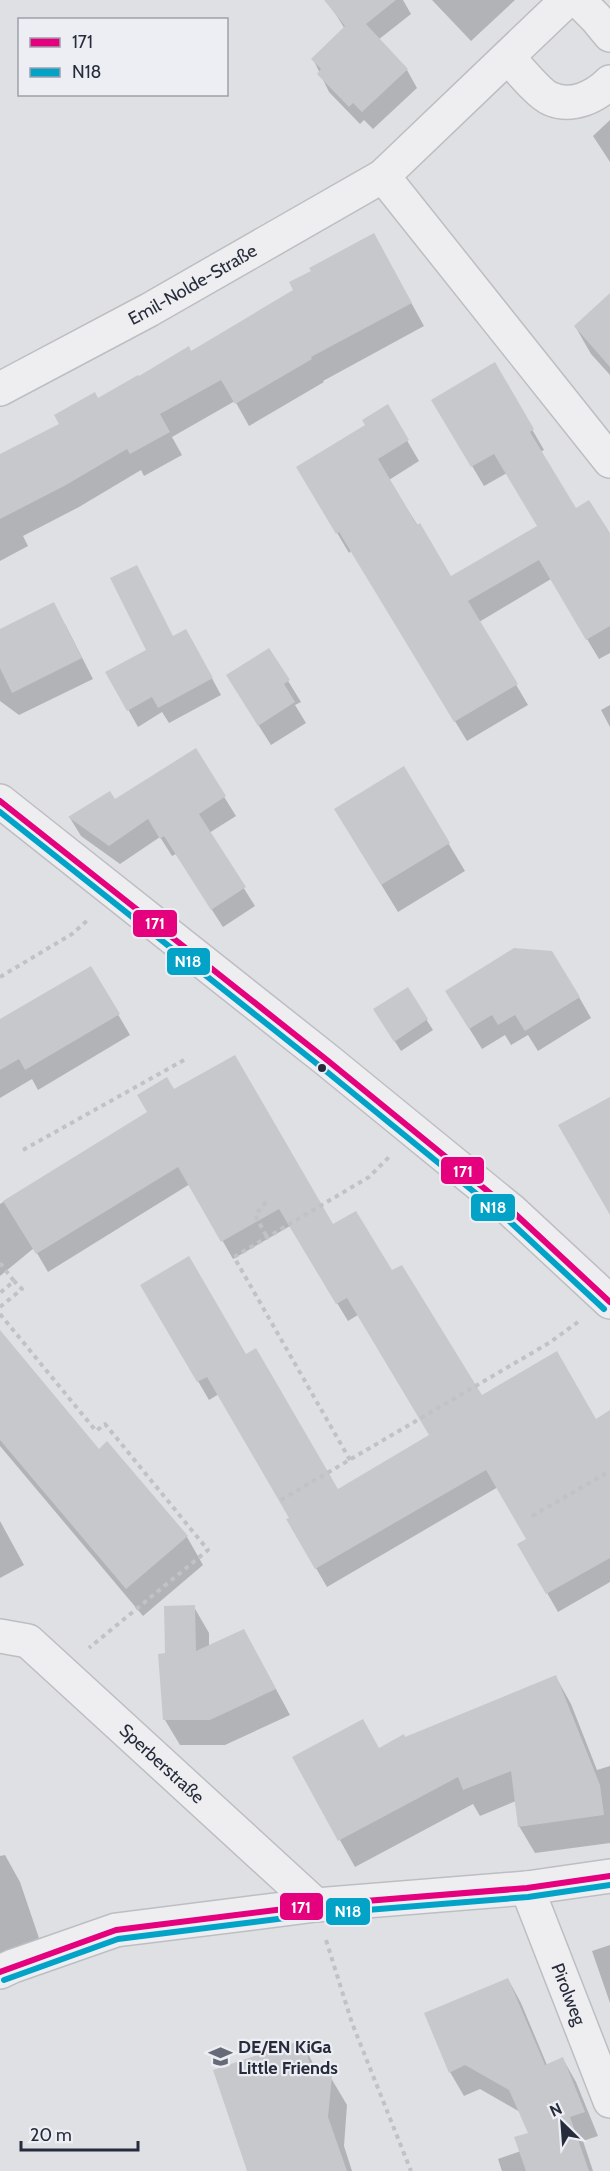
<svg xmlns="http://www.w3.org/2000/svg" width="610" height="2171" viewBox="0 0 610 2171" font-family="Cabin,sans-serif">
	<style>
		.shadow { fill: #0003 }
		.building { fill: #c7c8cc }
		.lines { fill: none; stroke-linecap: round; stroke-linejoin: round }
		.minor-casing { stroke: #bdbec2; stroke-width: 36 }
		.path { stroke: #c1c1c7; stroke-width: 4; stroke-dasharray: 4.5 4.5; stroke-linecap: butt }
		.minor { stroke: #eeeef1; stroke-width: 33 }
		.bus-1-casing { stroke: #eceef4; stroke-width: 10 }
		.bus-2-casing { stroke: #eceef4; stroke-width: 10 }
		.bus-1 { stroke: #e5007d; stroke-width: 6 }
		.bus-2 { stroke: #02a3c7; stroke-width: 6 }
		.bus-dot { fill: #272c3c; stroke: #eceef4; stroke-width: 2 }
		.labels { text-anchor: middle; stroke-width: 4.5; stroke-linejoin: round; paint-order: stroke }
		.street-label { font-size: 18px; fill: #272c3c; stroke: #eceef4 }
		.poi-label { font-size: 18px; font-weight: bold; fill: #272c3c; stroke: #eceef4; text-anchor: start }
		.line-badge { stroke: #eceef4; stroke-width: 2 }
		.badge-label { font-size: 16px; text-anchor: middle; font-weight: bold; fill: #fff }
	</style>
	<rect width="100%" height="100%" fill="#dfe0e4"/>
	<path class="shadow" d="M340,0H403L411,14L378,40L407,70L417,88L373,129L364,120L360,124L329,92L313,59L345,29L331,7Z
		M432,0H515L471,41Z
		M610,120V162L593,136Z
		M386,257L424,326L323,381L324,382L249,426L235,401L172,437L182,455L144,476L141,470L79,507L23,536L28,546L0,561V455L61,424L98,400Z
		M610,295V375L591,354L575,326Z
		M494,364L544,450L540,452L576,510L610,538V653L599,659L551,579L479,622L528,705L467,741L351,551L349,553L298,467L367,426L387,406L419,461L389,480L451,578L539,527L507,473L484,486L433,401Z
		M65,624L93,679L19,715L0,701V630Z
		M173,637L195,647L221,695L169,723L162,712L138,727L107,672Z
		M269,650L301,702L295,705L306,723L271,745L240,696Z
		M610,705V727L601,710Z
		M195,750L236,816L209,833L255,906L223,927L176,854L172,856L160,837L120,864L81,836L70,818L115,801Z
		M403,768L465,871L398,912L352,837Z
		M91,968L130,1035L38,1090L32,1079L0,1098V1021Z
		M407,989L433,1030L401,1051L381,1020Z
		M579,997L591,1018L538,1051L528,1035L511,1045L505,1035L482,1049L459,1012Z
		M174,1091L332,1227L391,1272L481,1397L595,1421L610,1415V1582L558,1612L519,1544L528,1539L498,1487L327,1587L288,1520L291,1518L219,1394L209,1400L142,1285L246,1356L337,1491L431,1436L358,1315L348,1321L290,1226L233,1259L190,1184L48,1272L34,1248L0,1276V1204L149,1113Z
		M0,1332L99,1451L107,1443L187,1537L203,1565L143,1616L0,1446Z
		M0,1521L24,1565L0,1578Z
		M194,1607L209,1633V1647L258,1656L290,1715L225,1745H180L165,1720L166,1655Z
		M556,1677L571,1704L597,1770L610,1766V1843L535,1853L519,1826L516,1801L480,1816L473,1804L355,1867L294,1758L379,1750Z
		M5,1855L20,1882L41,1944L0,1958V1856Z
		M610,1945V2003L592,1951Z
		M508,1979L521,2003L547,2065L563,2059L576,2082L598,2136L583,2141L593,2171H502L498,2159L521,2151L531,2134L520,2112L480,2089L464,2096L450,2072Z
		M302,2042L320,2077L331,2078L347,2105L344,2146L352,2171H248Z"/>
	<path class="building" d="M324,0H396L366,24L408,69L362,112L353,103L349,107L317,74L321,69L311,59L345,26Z
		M374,233L412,303L311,357L312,359L235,404L221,380L160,414L170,432L130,454L127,449L66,485L0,519V454L59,424L54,415L95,392L98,398L138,375L139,376L189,346L191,351L293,290L289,282L311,271L309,268Z
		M610,293V367L574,326Z
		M495,362L534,429L530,432L576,508L589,500L610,533V626L586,640L539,560L468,601L518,684L454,722L339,532L336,534L296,467L365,425L362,420L388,404L409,440L378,459L417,525L420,523L451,576L537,526L494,454L471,467L431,400Z
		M137,565L173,636L186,629L213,678L158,708L152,697L127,711L105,672L146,650L110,578Z
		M54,602L82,658L12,693L0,668V629Z
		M269,648L290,680L284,684L295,702L258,726L226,675Z
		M196,748L226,796L199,814L246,887L211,910L164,836L160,839L148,819L109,846L68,817L110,791L115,799Z
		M404,766L450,843L381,885L334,809Z
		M514,948L552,951L580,997L525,1031L515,1015L498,1025L492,1015L469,1029L445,991Z
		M91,966L120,1014L25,1070L19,1059L0,1070V1019Z
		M408,987L428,1019L394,1042L373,1009Z
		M235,1055L333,1224L356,1211L392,1270L402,1265L482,1395L557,1351L596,1419L610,1410V1558L546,1594L517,1544L526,1539L486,1470L315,1569L286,1519L289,1518L207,1377L197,1382L140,1285L189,1256L246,1354L256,1348L338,1489L429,1435L347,1298L336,1304L279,1209L221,1242L178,1167L36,1254L3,1201L147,1112L137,1095L167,1077L174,1089Z
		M610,1097V1215L558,1125Z
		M0,1330L99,1449L107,1441L188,1536L126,1589L0,1440Z
		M195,1605L196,1651L244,1629L276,1689L210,1720H163L158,1654L165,1653L164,1606Z
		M556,1675L600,1785L604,1815L518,1827L511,1771L463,1790L458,1777L338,1841L292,1757L363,1719L379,1748L404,1734L405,1737Z
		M508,1978L545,2065L563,2057L585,2112L570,2117L589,2171H526L514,2137L528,2133L509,2090L465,2065L449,2073L424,2013Z
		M302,2040L314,2075L332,2076L328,2117L347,2171H247L213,2070Z"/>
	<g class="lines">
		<defs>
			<g id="minor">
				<path d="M578,0L596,18L610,35"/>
				<path d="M508,57C517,67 540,95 551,99C572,108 595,97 610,82"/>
				<path d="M383,176L610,461"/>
				<path id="s1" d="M0,389L149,310L383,176L567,0"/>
				<path d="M0,801L327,1060L512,1211L610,1302"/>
				<path id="s2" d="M0,1636L28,1641L316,1905"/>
				<path id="s3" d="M527,1888L610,2101"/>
				<path d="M0,1972L13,1966L116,1930L316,1905L527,1888L610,1876"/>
			</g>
		</defs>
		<use href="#minor" class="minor-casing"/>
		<path class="path" d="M0,977L72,934L90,918
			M23,1150L184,1060
			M266,1202L255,1215L267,1237
			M0,1263L14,1281L0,1293
			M0,1307L22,1289L14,1281
			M0,1314L96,1431L105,1424L208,1550L89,1648
			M350,1460L234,1257L369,1177L390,1156
			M281,1500L549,1343L578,1322
			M532,1516L610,1471
			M326,1940L352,2023L411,2171"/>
		<use href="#minor" class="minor"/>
		<defs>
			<path id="bus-1" d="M0,801L327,1060L512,1211L610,1302
				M0,1972L116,1930L316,1905L527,1888L610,1876"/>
			<path id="bus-2" d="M0,812L321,1067L506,1218L604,1309
				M4,1980L118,1939L317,1914L528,1897L610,1885"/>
		</defs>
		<use href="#bus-1" class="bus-1-casing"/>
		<use href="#bus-2" class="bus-2-casing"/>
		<use href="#bus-1" class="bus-1"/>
		<use href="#bus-2" class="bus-2"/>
	</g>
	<defs>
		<symbol id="school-bare" viewBox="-9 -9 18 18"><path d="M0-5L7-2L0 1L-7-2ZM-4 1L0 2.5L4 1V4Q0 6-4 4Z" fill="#676b77" stroke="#eceef4" stroke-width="2.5" paint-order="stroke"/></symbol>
	</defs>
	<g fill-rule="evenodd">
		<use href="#school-bare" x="204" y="2040" width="33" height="33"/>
	</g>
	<circle class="bus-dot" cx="322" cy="1068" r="5"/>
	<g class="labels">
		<g class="street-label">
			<text dy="6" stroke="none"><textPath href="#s1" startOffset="219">Emil-Nolde-Straße</textPath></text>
			<text dy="6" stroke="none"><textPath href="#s2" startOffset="210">Sperberstraße</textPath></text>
			<text dy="6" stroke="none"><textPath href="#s3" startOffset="114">Pirolweg</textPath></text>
		</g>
		<g class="poi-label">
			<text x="238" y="2053">DE/EN KiGa<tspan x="238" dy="21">Little Friends</tspan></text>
		</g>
	</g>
	<g class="line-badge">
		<rect x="132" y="909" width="46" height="29" rx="6" fill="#e5007d"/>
		<rect x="166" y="947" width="45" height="29" rx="6" fill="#02a3c7"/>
		<rect x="440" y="1156" width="45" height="29" rx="6" fill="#e5007d"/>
		<rect x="470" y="1193" width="46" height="29" rx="6" fill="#02a3c7"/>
		<rect x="279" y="1892" width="45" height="29" rx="6" fill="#e5007d"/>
		<rect x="325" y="1897" width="46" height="29" rx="6" fill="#02a3c7"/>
	</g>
	<g class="badge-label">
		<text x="155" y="929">171</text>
		<text x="188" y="967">N18</text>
		<text x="463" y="1177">171</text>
		<text x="493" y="1213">N18</text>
		<text x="301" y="1913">171</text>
		<text x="348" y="1917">N18</text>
	</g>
	<rect x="18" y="18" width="210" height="78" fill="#eceef4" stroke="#9da0aa" stroke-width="1.5"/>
	<rect x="30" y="38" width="30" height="9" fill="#e5007d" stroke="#9da0aa" stroke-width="1.5"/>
	<text x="72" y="48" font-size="18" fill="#272c3c">171</text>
	<rect x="30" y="68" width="30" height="9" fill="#02a3c7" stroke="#9da0aa" stroke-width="1.5"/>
	<text x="72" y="78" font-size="18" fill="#272c3c">N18</text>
	<g transform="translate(562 2123) rotate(335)" stroke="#eceef4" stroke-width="4.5" paint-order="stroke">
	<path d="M0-4.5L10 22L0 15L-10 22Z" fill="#272c3c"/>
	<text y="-9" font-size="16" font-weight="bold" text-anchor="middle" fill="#272c3c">N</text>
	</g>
	<path d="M21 2141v9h117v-9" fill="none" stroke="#272c3c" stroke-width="3"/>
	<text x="30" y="2141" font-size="18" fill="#272c3c" stroke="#eceef4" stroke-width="4.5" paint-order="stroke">20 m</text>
</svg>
